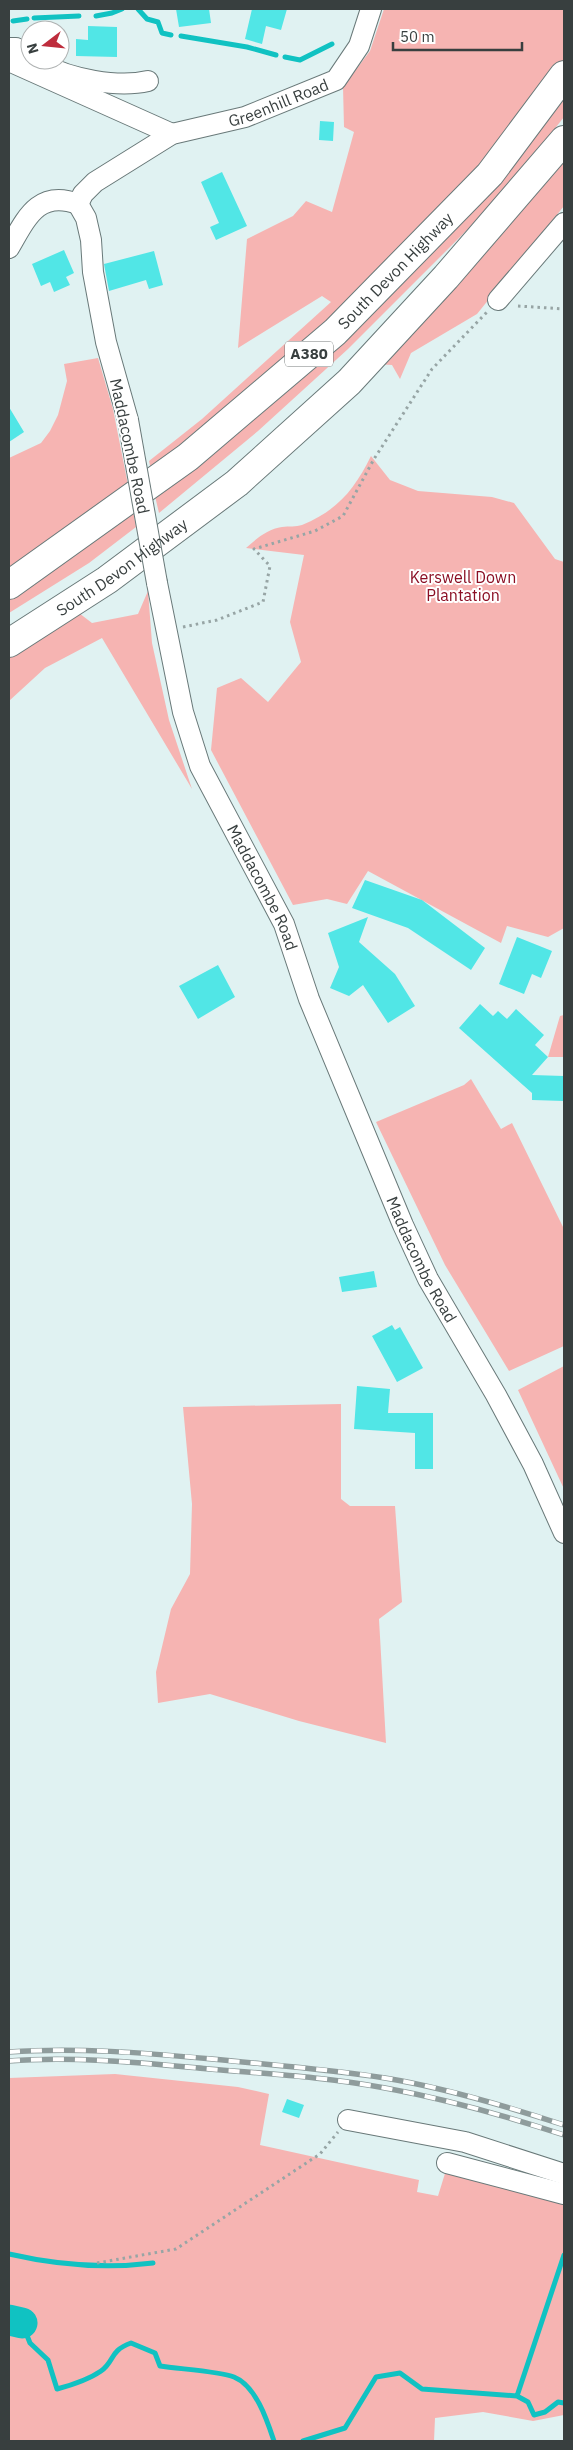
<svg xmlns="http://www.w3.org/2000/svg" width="573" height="2450" viewBox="0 0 573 2450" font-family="'IBM Plex Sans',sans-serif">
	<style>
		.green { fill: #f6b4b2 }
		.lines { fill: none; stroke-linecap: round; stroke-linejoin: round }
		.stream { stroke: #10c2c2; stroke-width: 5 }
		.river { stroke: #10c2c2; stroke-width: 31 }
		.building { fill: #51e6e6 }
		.minor-casing { stroke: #697979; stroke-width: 22 }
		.highway-casing { stroke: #697979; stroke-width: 30 }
		.path { stroke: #97a5a5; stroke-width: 3; stroke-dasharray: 2.5 4; stroke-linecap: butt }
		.minor { stroke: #fff; stroke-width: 20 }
		.highway { stroke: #fff; stroke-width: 28 }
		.rail-casing { stroke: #8f9c9c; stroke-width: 5.5 }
		.rail { stroke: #fff; stroke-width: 4; stroke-dasharray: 11; stroke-linecap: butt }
		.minor-bridge-casing { stroke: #697979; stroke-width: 22; stroke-linecap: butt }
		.minor-bridge { stroke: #fff; stroke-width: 20 }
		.labels { text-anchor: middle; stroke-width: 4; stroke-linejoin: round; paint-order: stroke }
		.shield { fill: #fff; stroke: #747979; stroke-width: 1 }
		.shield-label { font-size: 15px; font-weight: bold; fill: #383f3f }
		.street-label { font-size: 16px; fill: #383f3f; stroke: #fff }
		.park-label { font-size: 16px; fill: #8a0e23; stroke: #fff }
	</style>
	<rect width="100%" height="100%" fill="#e0f2f2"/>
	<path class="green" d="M384,9H564V63L452,200L360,295L152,475L149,461L202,419L331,302L322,296L238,348L247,239L293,216L306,201L332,212L354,132L344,127L343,87L370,51Z
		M564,94V117L537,151L475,222L348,349L258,431L159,513L155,496Z
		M564,148V206L477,314L411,353L400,379L392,365L374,364Z
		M98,358L113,409L129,490L9,570V458L41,443L50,431L58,415L67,381L64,364Z
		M371,456L390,480L418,491L492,497L514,503L555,559L564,562V928L548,937L507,926L501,943L368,871L347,904L327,899L293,905L211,750L217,688L241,678L268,702L301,662L290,622L304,555L246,548C257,538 268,529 282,527C289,526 296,527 302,525C338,510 354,490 371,456Z
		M133,510L136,527L89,563L9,613V596Z
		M148,591L152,643L169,720L192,789L102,638L45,668L9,701V641L75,610L92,623L138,614Z
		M564,1015V1057H548L560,1016Z
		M471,1079L501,1129L512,1123L564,1229V1346L509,1371L445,1265L376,1122L464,1085Z
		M564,1366V1489L518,1390Z
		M341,1404V1499L350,1506H395L402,1602L379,1619L386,1743L299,1721L210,1694L158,1703L156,1672L171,1609L190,1574L192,1504L183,1407Z
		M115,2074L238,2087L269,2094L260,2145L419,2180L417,2192L438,2196L447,2167L564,2198V2415L533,2421L483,2412L435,2418L434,2441H9V2078Z"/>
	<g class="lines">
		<path class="stream" d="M138,9L147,19L158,22L162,33L171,35
			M96,16L112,13L122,9
			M34,18L79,16
			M13,21L27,19
			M181,36L247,47L276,55
			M285,57L300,60L332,44
			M9,2254C57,2265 105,2269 153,2263
			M22,2323L30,2343L48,2360L57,2389C72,2385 88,2380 101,2371C115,2361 109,2351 131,2343L155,2353L160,2366C178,2369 219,2371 234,2377C256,2386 267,2420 274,2441
			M517,2396L564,2255
			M303,2441L345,2428L376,2377L400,2373L422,2389L517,2396L528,2402L534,2415L545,2412L558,2402L564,2403"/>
		<path class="river" d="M9,2320L22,2323"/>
	</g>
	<path class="building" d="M176,9H209L211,23L179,27Z
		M252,9H287L281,30L266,26L262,44L245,39Z
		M88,26L117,27V57L76,56V39L88,40Z
		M320,121L334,122L333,141L319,140Z
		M222,172L247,226L216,240L210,227L219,223L201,182Z
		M64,250L74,273L66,277L70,285L54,292L50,282L41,286L32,264Z
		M154,251L163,285L149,289L146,280L109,291L104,264Z
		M9,407L24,432L9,442Z
		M365,880L422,900L485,948L471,970L408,928L352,908Z
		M368,917L359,942L395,974L415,1006L388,1023L363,985L349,996L330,988L339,967L328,933Z
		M517,937L552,951L541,978L532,974L524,994L499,984Z
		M218,965L235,997L198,1019L179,986Z
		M480,1004L493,1016L498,1011L507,1019L516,1009L544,1035L535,1045L548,1057L532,1075L564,1076V1101L532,1100V1093L459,1028Z
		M374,1271L377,1287L342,1292L339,1277Z
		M392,1325L395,1330L400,1327L423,1368L397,1382L372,1336Z
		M357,1386L390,1389L388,1413H433V1469H415V1433L354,1429Z
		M287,2099L304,2105L299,2118L282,2112Z"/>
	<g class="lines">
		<defs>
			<g id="minor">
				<path d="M9,48H16L30,56"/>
				<path d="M9,61L172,134"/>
				<path d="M43,64C69,79 118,88 148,81"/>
				<path id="s1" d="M78,204L83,194L95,182L172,134L245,117L336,80L359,46L371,9"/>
				<path d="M78,204L86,218L91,240L93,272L106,342L128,420"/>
				<path d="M9,248C26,219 38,189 78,204"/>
				<path d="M498,300L564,223"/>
				<path id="s2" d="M157,583L183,712L200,766L284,924L309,999L403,1225L428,1279L496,1395L533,1464L564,1533"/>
				<path d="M348,2120L465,2142L564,2174"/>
				<path d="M447,2163L564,2194"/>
			</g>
			<g id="highway">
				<path id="s3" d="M9,585L188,457L335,332L490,174L564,75"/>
				<path id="s4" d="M9,643L107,580L237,483L349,382L446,277L564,140"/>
			</g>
		</defs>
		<use href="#minor" class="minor-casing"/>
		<use href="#highway" class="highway-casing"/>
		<path class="path" d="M518,306L564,309
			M183,627L217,620L263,602L270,566L254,549L315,531L343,516L374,459L432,369L487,312
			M97,2263L176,2249L320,2154L338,2132"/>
		<use href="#minor" class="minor"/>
		<use href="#highway" class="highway"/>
		<defs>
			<path id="rail" d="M9,2052C76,2047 145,2053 212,2059C270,2065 328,2069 385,2078C446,2088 506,2106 564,2125
				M9,2061C75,2056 143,2063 209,2069C268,2074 327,2077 385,2088C446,2099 506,2116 564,2135"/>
		</defs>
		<use href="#rail" class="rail-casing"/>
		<use href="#rail" class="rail"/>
		<defs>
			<path id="minor-bridge" d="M128,420L157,583"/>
		</defs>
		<use href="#minor-bridge" class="minor-bridge-casing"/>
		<use href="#minor-bridge" class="minor-bridge"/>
	</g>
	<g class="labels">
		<rect class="shield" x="285" y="341.5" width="48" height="25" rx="4"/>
		<g class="shield-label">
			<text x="309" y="359">A380</text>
		</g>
		<g class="street-label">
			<text dy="6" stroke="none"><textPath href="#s1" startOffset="230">Greenhill Road</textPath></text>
			<text dy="6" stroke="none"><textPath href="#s3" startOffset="499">South Devon Highway</textPath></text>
			<text transform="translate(130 446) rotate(78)" y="6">Maddacombe Road</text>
			<text dy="6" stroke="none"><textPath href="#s4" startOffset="136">South Devon Highway</textPath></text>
			<text dy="6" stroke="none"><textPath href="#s2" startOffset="325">Maddacombe Road</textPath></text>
			<text dy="6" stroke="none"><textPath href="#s2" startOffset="730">Maddacombe Road</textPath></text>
		</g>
		<g class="park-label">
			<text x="463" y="583">Kerswell Down<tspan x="463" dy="18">Plantation</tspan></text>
		</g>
	</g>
	<rect width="573" height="2450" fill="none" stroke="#383f3f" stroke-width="20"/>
	<g transform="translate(45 45) rotate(254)"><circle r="24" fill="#ffffff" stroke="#afb2b2"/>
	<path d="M0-4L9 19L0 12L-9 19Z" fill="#be2d3d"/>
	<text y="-8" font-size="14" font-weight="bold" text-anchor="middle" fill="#383f3f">N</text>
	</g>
	<path d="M393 42v8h129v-8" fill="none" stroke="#383f3f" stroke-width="2.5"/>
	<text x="400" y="42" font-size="15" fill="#383f3f" stroke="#ffffff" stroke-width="4" paint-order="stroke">50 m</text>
</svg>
